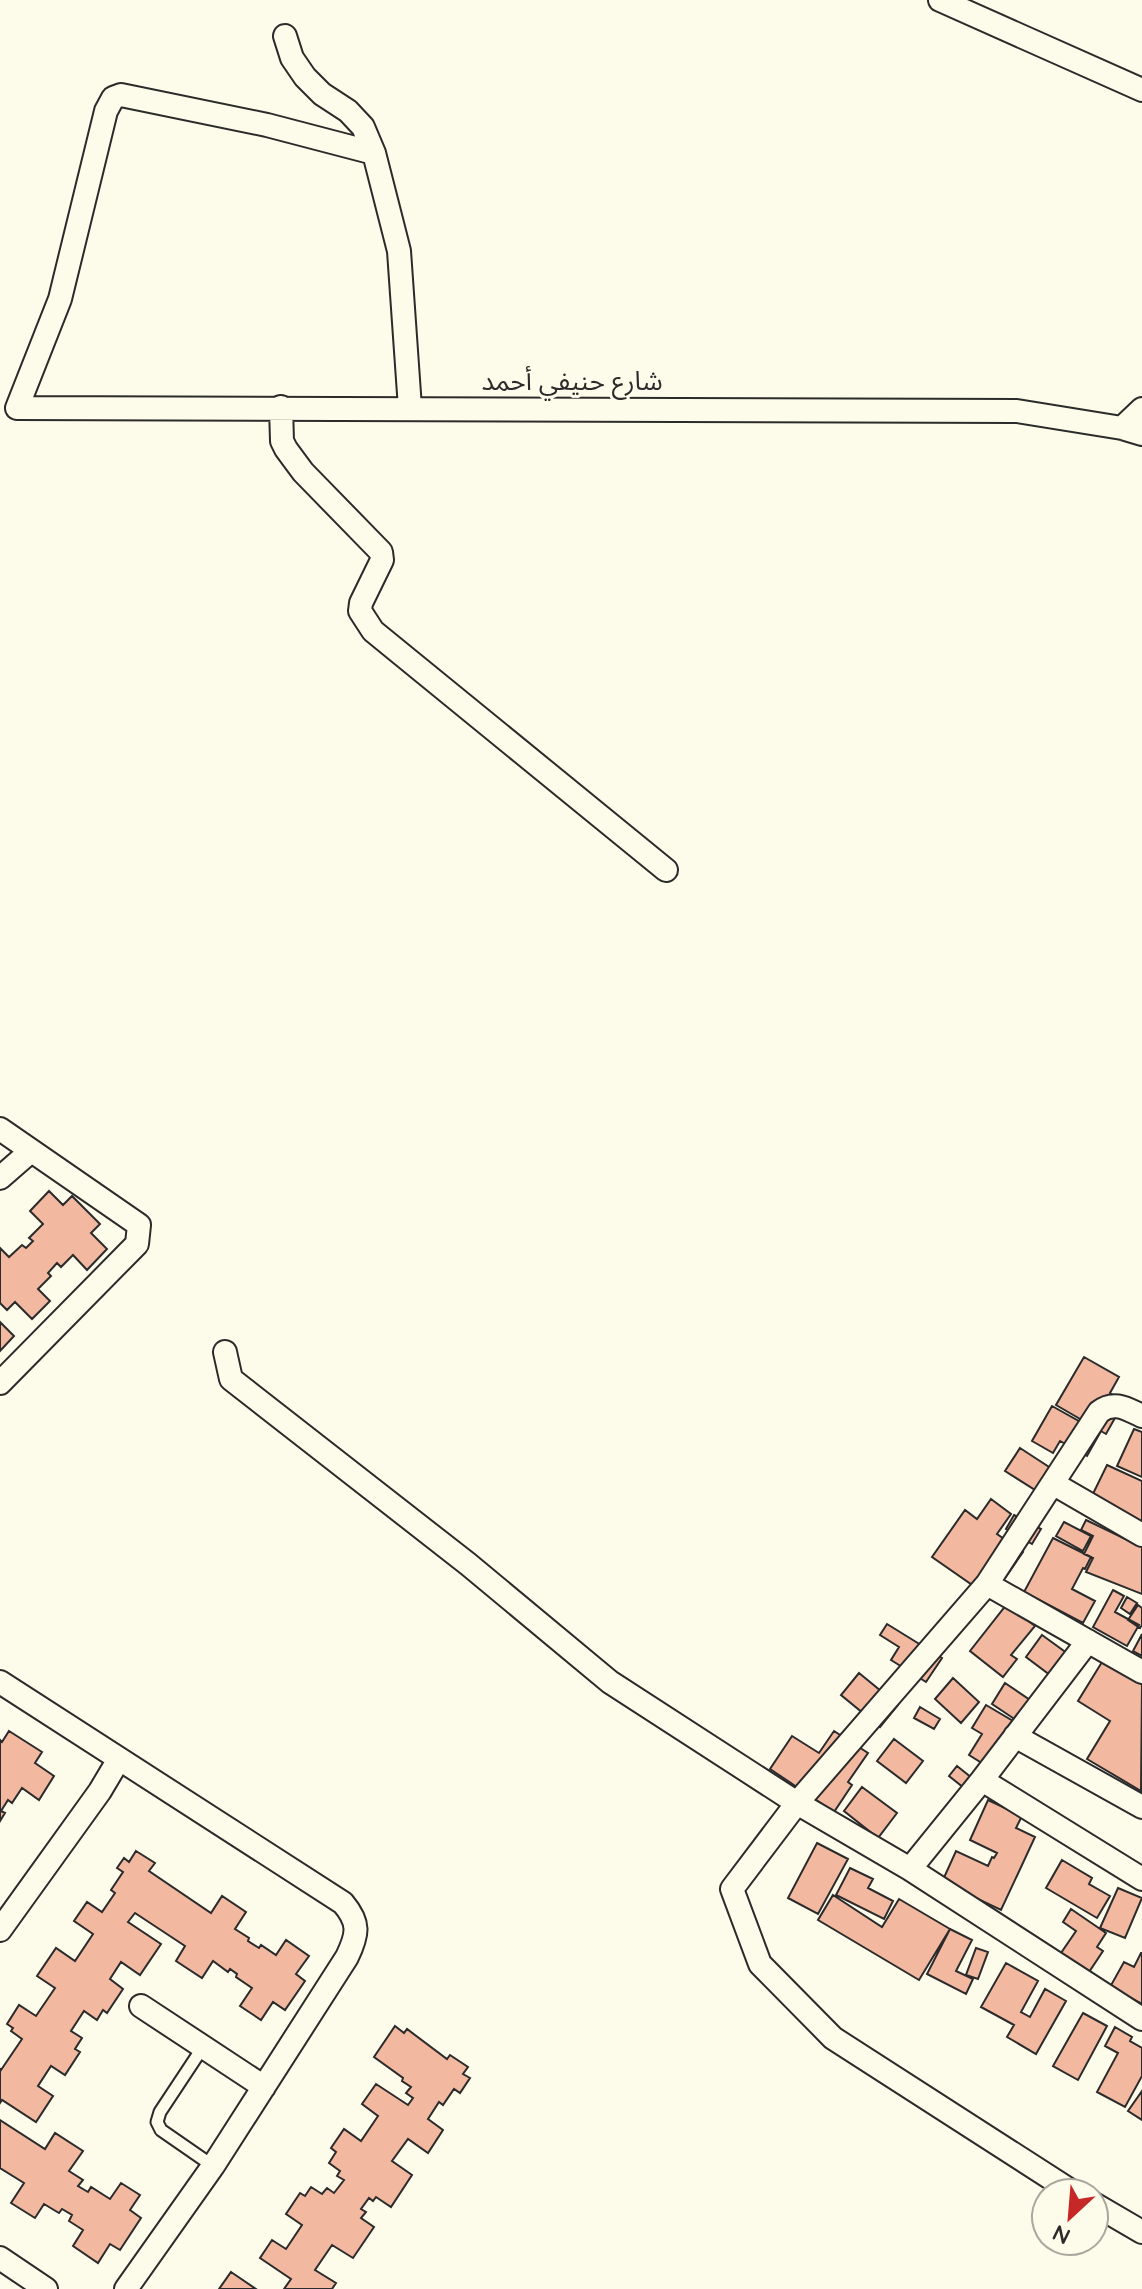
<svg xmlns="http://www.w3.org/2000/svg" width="1142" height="2289" viewBox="0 0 1142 2289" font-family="Quicksand,'Noto Sans Arabic',sans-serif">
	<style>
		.building { fill: #f2b8a0; stroke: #2b2b2b; stroke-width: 2 }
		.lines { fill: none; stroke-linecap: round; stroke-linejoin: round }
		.service-casing { stroke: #2b2b2b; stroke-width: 15 }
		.minor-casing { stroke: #2b2b2b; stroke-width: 26 }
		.service { stroke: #fdfbea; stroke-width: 11 }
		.minor { stroke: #fdfbea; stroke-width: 22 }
		.labels { text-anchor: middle; stroke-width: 6; stroke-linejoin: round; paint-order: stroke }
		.street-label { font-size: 26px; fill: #2b2b2b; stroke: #fdfbea }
	</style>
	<rect width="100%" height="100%" fill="#fdfbea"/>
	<path class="building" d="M49,1191L63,1205L72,1196L100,1224L91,1233L107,1249L87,1270L73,1255L61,1267L57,1263L48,1273L51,1276L38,1289L50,1301L32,1319L15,1302L7,1310L0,1303V1248L9,1257L22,1245L26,1248L33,1241L29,1238L43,1224L30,1211Z
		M0,1322L14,1336L0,1351Z
		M1084,1357L1119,1377L1110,1393L1124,1402L1106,1434L1056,1405Z
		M1052,1406L1100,1433L1087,1456L1060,1441L1053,1453L1032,1441Z
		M1134,1429L1142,1432V1477L1117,1466Z
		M1020,1448L1069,1480L1054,1502L1005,1471Z
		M1107,1465L1142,1481V1530L1088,1504Z
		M991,1499L1011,1514L997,1534L1023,1552L991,1598L932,1557L965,1510L977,1519Z
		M1014,1515L1041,1529L1032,1544L1006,1529Z
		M1086,1520L1142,1547V1594L1086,1572L1093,1558L1084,1554L1093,1536L1081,1530Z
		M1064,1522L1091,1536L1083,1551L1056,1536Z
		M1053,1538L1091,1557L1085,1569L1083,1568L1072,1589L1095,1601L1083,1623L1024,1592Z
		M1113,1590L1124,1596L1115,1612L1139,1625L1127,1646L1093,1627Z
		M1127,1597L1137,1603L1130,1614L1121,1608Z
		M1007,1604L1035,1626L1011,1655L1017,1659L1003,1677L970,1651Z
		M1138,1605L1142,1608V1625L1140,1628L1128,1620Z
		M887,1624L942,1658L926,1682L891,1660L899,1647L880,1635Z
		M1142,1634V1656L1133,1651Z
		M1042,1635L1075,1659L1058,1681L1026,1657Z
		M1102,1662L1142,1684L1141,1791L1087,1759L1110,1721L1078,1701Z
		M859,1673L898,1705L880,1727L841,1695Z
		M953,1678L979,1702L961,1723L935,1699Z
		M1005,1683L1042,1708L1028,1728L992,1704Z
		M986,1705L1020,1725L993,1770L969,1755L982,1734L972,1728Z
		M920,1707L940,1719L934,1729L914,1718Z
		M9,1731L42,1752L35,1763L54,1776L39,1800L22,1788L12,1803L8,1800L1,1811L5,1813L0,1821V1740L2,1742Z
		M834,1731L868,1753L848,1782L852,1785L834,1812L770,1769L792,1736L819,1753Z
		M894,1739L923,1761L906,1783L877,1761Z
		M957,1766L982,1786L974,1796L949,1776Z
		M862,1787L897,1813L878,1838L844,1811Z
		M988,1800L1022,1816L1016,1828L1035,1837L1001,1910L942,1882L956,1851L988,1866L992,1857L994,1858L997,1853L970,1840Z
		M817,1843L848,1859L818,1914L788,1898Z
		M136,1851L155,1863L149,1871L211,1913L222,1896L246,1912L235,1929L249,1938L248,1941L259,1948L261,1945L276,1955L286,1940L309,1956L296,1974L305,1981L285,2010L273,2002L261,2020L240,2006L252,1988L236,1977L237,1974L230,1969L228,1972L213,1961L202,1978L176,1961L185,1946L135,1913L128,1922L161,1944L140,1975L121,1962L110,1979L123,1989L107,2013L103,2010L97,2020L84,2011L71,2031L82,2038L75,2049L80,2052L65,2075L51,2066L38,2086L53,2096L36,2122L2,2100L0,2103V2069L1,2070L22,2039L11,2031L13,2028L7,2024L19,2005L36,2016L55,1988L37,1976L56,1948L75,1961L93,1934L74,1921L87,1902L102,1912L115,1893L111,1890L123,1872L117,1868L124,1858L129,1862Z
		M1062,1860L1092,1878L1089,1884L1110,1896L1097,1918L1046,1888Z
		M850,1868L873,1879L868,1888L893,1901L884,1919L836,1895Z
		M1118,1888L1142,1898L1125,1938L1100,1928Z
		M833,1895L882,1927L899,1899L950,1929L919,1980L818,1920Z
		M1071,1909L1106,1933L1097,1947L1103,1951L1089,1972L1061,1953L1076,1931L1063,1922Z
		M950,1929L972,1940L956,1971L973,1979L966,1994L927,1974Z
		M976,1948L988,1952L978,1979L966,1975Z
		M1141,1953H1142V2004L1110,1987L1124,1962L1134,1967Z
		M1006,1963L1038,1981L1021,2012L1030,2017L1045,1989L1066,2001L1036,2054L1007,2037L1014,2025L981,2007Z
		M1083,2013L1107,2026L1078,2080L1053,2066Z
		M395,2026L404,2033L407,2029L447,2059L450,2055L468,2067L463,2074L470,2078L460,2093L454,2089L443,2105L439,2102L428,2119L443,2130L428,2153L408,2139L392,2161L412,2175L391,2207L376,2197L373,2201L369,2198L361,2209L366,2212L361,2218L374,2227L353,2258L332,2245L315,2270L336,2283L332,2289H284L291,2279L260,2258L272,2240L286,2249L302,2225L286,2214L300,2193L305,2196L311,2187L322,2194L327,2188L334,2193L344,2180L337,2176L340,2171L329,2163L336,2152L331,2148L344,2129L361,2141L378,2116L362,2104L376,2084L408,2105L413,2098L406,2093L411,2087L402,2081L403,2078L374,2057Z
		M1115,2027L1132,2037L1130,2041L1142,2048V2076L1125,2107L1097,2092L1118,2053L1105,2046Z
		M1142,2091V2120L1128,2111Z
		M0,2120L45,2149L55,2133L83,2151L69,2171L83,2180L78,2186L88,2192L91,2187L110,2199L121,2183L140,2195L130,2210L141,2218L120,2250L110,2244L98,2263L73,2246L83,2230L69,2221L72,2215L62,2209L59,2213L44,2204L35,2218L11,2203L24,2183L0,2168Z
		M231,2272L256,2289H219Z"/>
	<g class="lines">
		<defs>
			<path id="service" d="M203,2047L160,2112L157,2122L161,2130L213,2166"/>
			<path id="minor" d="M940,0L1142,90
				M285,36L292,58L305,77L322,94L348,111L363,127L374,153L399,251L410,408
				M374,153L267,125L121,95L113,98L106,111L60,299L17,408L1017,411L1122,428L1142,434
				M281,407L282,441L286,449L303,472L381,552L382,560L361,603L360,611L373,631L666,870
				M1122,428L1142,409
				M0,1129L139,1225L137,1244L0,1383
				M0,1178L31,1151
				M225,1352L231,1379L468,1564L610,1682L797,1803L910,1869L1142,2019
				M1054,1484L1142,1535
				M987,1584L1142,1672
				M0,1682L343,1903C360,1923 358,1934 347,1957L213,2166L126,2289
				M1015,1736L1142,1807
				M982,1780L1142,1879
				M910,1869L982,1780L1088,1641
				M0,1930L100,1791L119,1759
				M141,2006L264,2087
				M1074,2193L833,2038L760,1964L732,1889L797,1803L987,1584L1099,1412C1114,1400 1127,1409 1142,1416
				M1094,2204L1142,2232
				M0,2258L46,2289"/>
		</defs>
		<use href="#service" class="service-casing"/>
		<use href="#minor" class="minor-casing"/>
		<use href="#service" class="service"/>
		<use href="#minor" class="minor"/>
	</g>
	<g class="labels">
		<g class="street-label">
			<text x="572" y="390">شارع حنيفي أحمد</text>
		</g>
	</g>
	<g transform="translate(1070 2217) rotate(206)"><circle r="38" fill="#fdfbea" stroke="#a9a89e" stroke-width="2"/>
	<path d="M0-6L14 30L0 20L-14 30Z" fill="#c62828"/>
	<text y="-12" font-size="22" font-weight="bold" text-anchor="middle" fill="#2b2b2b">N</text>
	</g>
</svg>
